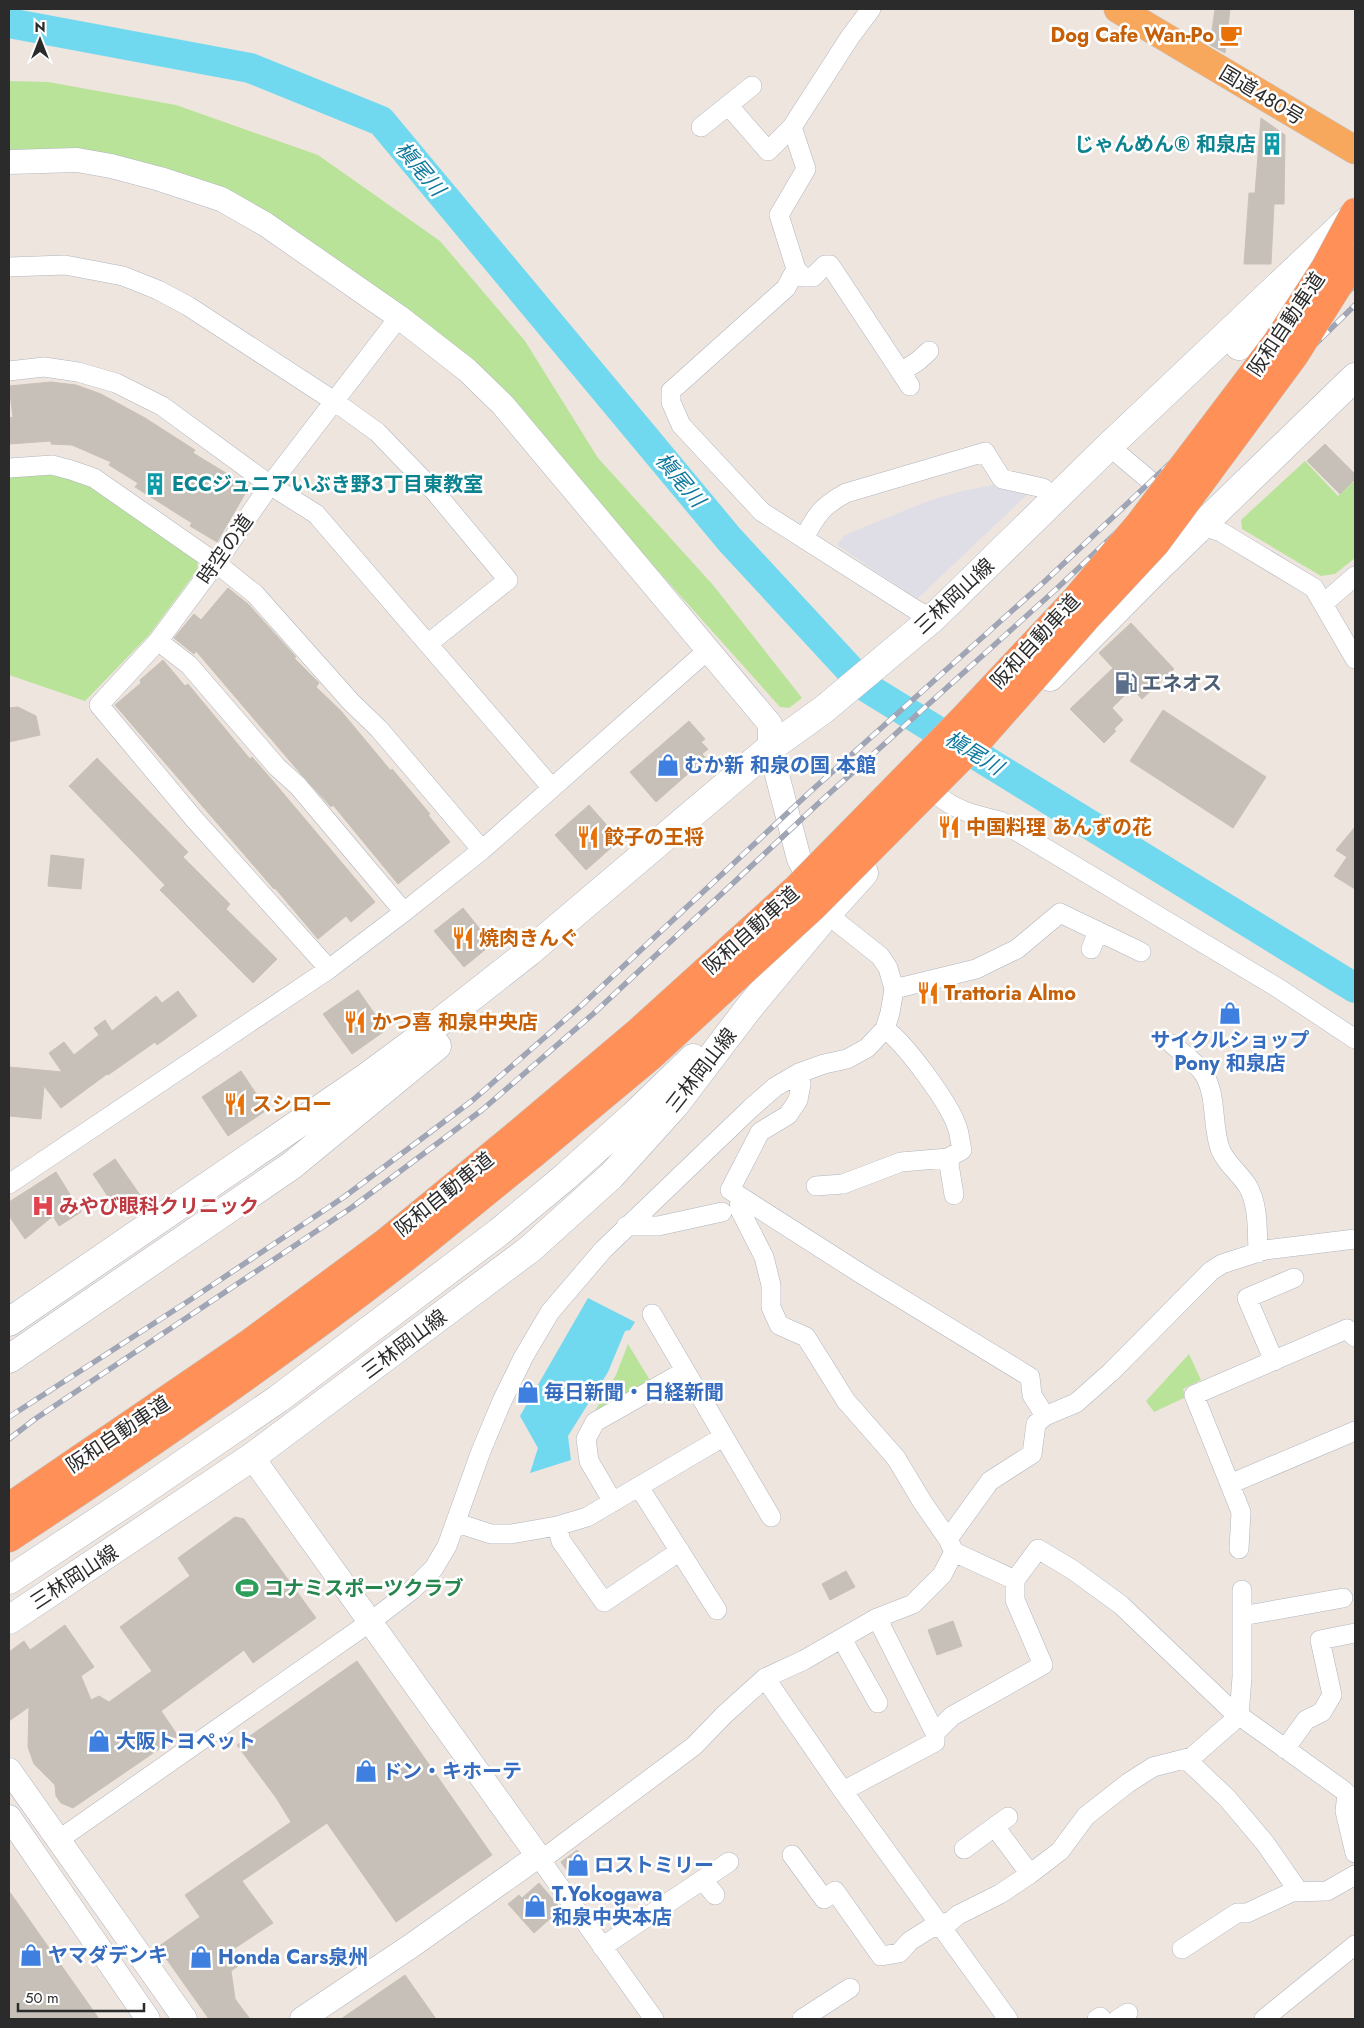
<svg xmlns="http://www.w3.org/2000/svg" width="1364" height="2028" viewBox="0 0 1364 2028" font-family="Jost,'Noto Sans JP',sans-serif">
	<style>
		.industrial { fill: #dfdee6 }
		.green { fill: #bae39a }
		.water { fill: #71d9ef }
		.lines { fill: none; stroke-linecap: round; stroke-linejoin: round }
		.river { stroke: #71d9ef; stroke-width: 30 }
		.building { fill: #c6c0b9; stroke: #c9c1b7 }
		.minor-casing { stroke: #b1b5bf; stroke-width: 20 }
		.tertiary-casing { stroke: #b1b5bf; stroke-width: 25 }
		.secondary-casing { stroke: #b1b5bf; stroke-width: 29 }
		.trunk-casing { stroke: #c4c4c4; stroke-width: 29 }
		.motorway-casing { stroke: #c4c4c4; stroke-width: 29 }
		.minor { stroke: #fff; stroke-width: 19 }
		.tertiary { stroke: #fff; stroke-width: 24 }
		.secondary { stroke: #fff; stroke-width: 28 }
		.trunk { stroke: #f8a85c; stroke-width: 28 }
		.motorway { stroke: #fe9058; stroke-width: 28 }
		.rail-casing { stroke: #a0a5b5; stroke-width: 5.5 }
		.rail { stroke: #fff; stroke-width: 4; stroke-dasharray: 11; stroke-linecap: butt }
		.motorway-bridge-casing { stroke: #c4c4c4; stroke-width: 29; stroke-linecap: butt }
		.motorway-bridge { stroke: #fe9058; stroke-width: 28 }
		.labels { text-anchor: middle; stroke-width: 5; stroke-linejoin: round; paint-order: stroke }
		.food-label { font-size: 20px; font-weight: bold; fill: #c56008; stroke: #fff; text-anchor: start }
		.street-label { font-size: 20px; fill: #2b2b2b; stroke: #fff }
		.culture-label { font-size: 20px; font-weight: bold; fill: #0d838f; stroke: #fff; text-anchor: end }
		.service-label { font-size: 20px; font-weight: bold; fill: #4e5e75; stroke: #fff; text-anchor: start }
		.shop-label { font-size: 20px; font-weight: bold; fill: #366cbe; stroke: #fff; text-anchor: start }
		.health-label { font-size: 20px; font-weight: bold; fill: #be3a42; stroke: #fff; text-anchor: start }
		.leisure-label { font-size: 20px; font-weight: bold; fill: #27864d; stroke: #fff; text-anchor: start }
		.water-label { font-size: 21px; font-style: italic; fill: #0e799d; stroke: #fff }
	</style>
	<rect width="100%" height="100%" fill="#ede5de"/>
	<path class="industrial" d="M999,484L1032,490L917,599L837,545L845,535L928,501L962,491Z"/>
	<path class="green" d="M9,81L48,82L176,105L318,155L440,241L525,341L598,458L713,585L802,698L789,708L780,707L507,402L245,206L169,169L110,158L9,154Z
		M1305,461L1338,496L1355,480V558L1335,574L1321,576L1242,529L1241,520Z
		M55,473L89,485L197,559L198,569L149,635L85,701L9,675V475Z
		M628,1344L651,1382L592,1416L616,1375Z
		M1189,1354L1201,1380L1183,1389L1186,1397L1154,1412L1146,1401Z"/>
	<path class="water" d="M588,1298L635,1322L630,1330L625,1331L608,1372L568,1436L571,1460L530,1473L538,1448L520,1416Z"/>
	<g class="lines">
		<path class="river" d="M9,23L250,68L381,121L730,540L866,687L1355,988"/>
	</g>
	<path class="building" d="M1215,9H1230L1225,53L1210,45Z
		M1261,118L1285,135L1284,204H1274L1271,264H1244L1249,193H1255Z
		M51,382L76,385L101,394L145,418L195,450L193,453L249,487L217,542L190,526L192,523L135,487L138,483L109,465L111,462L72,445L51,444V441L9,444V418L13,417L9,386Z
		M1325,444L1355,474V479L1340,494L1307,461Z
		M228,588L248,604L296,657L294,658L319,683L316,687L341,711L391,771L392,769L430,814L428,815L450,842L398,884L333,805L331,807L301,774L196,651L194,654L174,638L194,614L201,620Z
		M1131,623L1174,669L1142,699L1132,688L1112,708L1123,720L1114,729L1116,731L1104,743L1070,709L1113,668L1099,653Z
		M163,660L185,686L188,684L250,759L252,757L272,780L375,902L351,922L346,916L318,939L275,888L274,889L115,705L141,683L140,680Z
		M18,707L36,716L40,735L9,742V708Z
		M1163,710L1266,777L1233,828L1130,761Z
		M689,721L705,739L701,742L708,749L702,754L706,758L656,802L630,772Z
		M97,758L188,852L183,857L230,904L226,909L277,959L253,983L160,890L165,885L69,786Z
		M589,805L620,840L586,870L555,835Z
		M1355,827V889L1334,876L1347,857L1336,850Z
		M51,855L84,859L81,889L48,886Z
		M463,908L492,944L464,967L434,931Z
		M358,990L386,1030L352,1054L323,1014Z
		M178,991L197,1016L157,1045L155,1042L108,1075L107,1074L61,1108L44,1086L41,1119L9,1116V1067L62,1072L49,1053L64,1042L74,1055L99,1035L94,1028L105,1020L112,1031L156,996L162,1003Z
		M241,1071L267,1110L228,1136L202,1097Z
		M115,1159L140,1195L117,1210L93,1174Z
		M56,1172L81,1212L59,1226L53,1216L25,1239L9,1216V1202Z
		M235,1517L244,1519L316,1618L253,1663L244,1650L161,1711L178,1736L73,1808L61,1803L56,1796L55,1785L34,1764L28,1747L29,1707L9,1721V1652L24,1641L30,1650L65,1625L94,1667L81,1676L91,1700L99,1696L109,1702L152,1671L120,1627L190,1576L178,1558Z
		M846,1571L855,1587L830,1600L822,1584Z
		M953,1621L962,1646L937,1655L928,1630Z
		M357,1661L492,1855L396,1922L327,1823L242,1881L273,1923L232,1950L241,1964L231,1971L235,1999L250,2019H209L158,1947L200,1917L185,1895L291,1822L277,1799L237,1745Z
		M577,1850L586,1863L570,1875L561,1862Z
		M539,1883L561,1909L534,1933L508,1904L519,1895L522,1898Z
		M9,1891L99,2019H9Z
		M405,1975L436,2019H341Z"/>
	<g class="lines">
		<defs>
			<path id="minor" d="M871,9L850,37L792,127L806,169L779,215L796,269L786,288L671,391V402L681,425L762,512L916,610L933,618
				M728,105L768,151L792,127
				M701,127L752,86
				M9,267L65,265L123,276L158,290L188,306L334,401L377,432L435,492L508,580L429,643
				M796,269L803,277H813L825,265H830L910,386
				M9,371L44,367L78,372L116,383L162,406L270,485L316,514L552,788
				M901,372L918,361L929,351
				M1109,446L1173,500
				M9,468L52,465L71,470L94,478L216,563L255,594L351,702L379,729L482,850
				M1196,519L1203,526L1221,532L1314,588L1323,604L1355,576
				M804,538C817,514 822,506 846,493L985,452L1002,479L1043,488L1054,500
				M1323,604L1355,659
				M158,641L189,665L277,767L298,786L404,912
				M936,794C956,811 975,815 1000,821L1278,988L1355,1039
				M1091,949L1098,931
				M329,969L195,820L99,705L158,641L216,563L270,485L399,317
				M894,989L976,969L1017,949L1060,913L1141,952
				M1172,1044C1182,1053 1196,1062 1203,1073C1218,1095 1211,1127 1221,1151C1227,1164 1239,1173 1247,1185C1259,1204 1257,1231 1258,1253
				M799,1073L801,1084L798,1100L788,1115L760,1132L730,1190L863,1275L1030,1377L1032,1395L1045,1416
				M948,1158L954,1195
				M9,1184L329,969L404,912L482,850L709,649
				M816,1186L843,1184L901,1162L948,1158L962,1150C960,1143 960,1134 957,1127C950,1104 905,1043 885,1029
				M739,1196L740,1210L764,1257L771,1285V1307L779,1325L806,1337L846,1401L896,1458L923,1503L948,1539L954,1552L1015,1580
				M626,1226H658L722,1212
				M652,1314L771,1517
				M1274,1361L1247,1298L1294,1278
				M1230,1484L1355,1431
				M639,1487L717,1610
				M613,1502L589,1461L586,1439L595,1422L685,1371
				M457,1523L491,1534H511L557,1526L587,1517L723,1437
				M557,1526L561,1541L604,1602L680,1551
				M948,1539L990,1481L1032,1454L1036,1424L1045,1416L1076,1403L1111,1372L1211,1271L1222,1264L1265,1250L1355,1239
				M1239,1549L1241,1512L1194,1395L1347,1329L1355,1337
				M1242,1616L1343,1598
				M877,1618L935,1733L952,1716L1043,1665L1015,1600V1580L1038,1549L1073,1570L1121,1605L1230,1709L1343,1790L1347,1794L1345,1811L1355,1853
				M842,1639L878,1703
				M765,1678L843,1791L1008,2019
				M1285,1749L1306,1720L1322,1712L1332,1695L1320,1640L1355,1633
				M1186,1759L1227,1798L1265,1843L1299,1892
				M843,1791L935,1742V1733
				M995,1827L1030,1874
				M57,1841L370,1622L412,1590L434,1568L447,1546L481,1451L502,1401L524,1356L550,1312L603,1250L751,1108L775,1087L799,1073L824,1064L847,1059L867,1048L885,1029L890,1013L894,989L888,968L880,956L827,914
				M964,1849L1008,1817
				M792,1855L824,1899L835,1891L881,1956L899,1953L910,1941L929,1929L951,1921L958,1915L1000,1894L1030,1874L1060,1851L1086,1816L1128,1783L1153,1767L1192,1757L1239,1716L1242,1677V1590
				M538,1856L548,1855L694,1746L725,1714L765,1678L804,1660L877,1618L913,1604L942,1575L954,1552
				M538,1856L654,2019
				M703,1880L715,1895
				M602,1947L729,1862
				M1182,1949L1237,1913H1247L1292,1892L1327,1891L1355,1875
				M802,2019L850,1988
				M1097,2019L1100,2017L1102,2019
				M1118,2019L1128,2013
				M1264,2019L1355,1945"/>
			<path id="tertiary" d="M9,162L77,160L111,166L160,179L221,199L265,224L399,317L467,370L503,405L770,724V748L799,859L816,892
				M252,1457L538,1856L411,1946L302,2019
				M9,1770L185,2019
				M9,1817L148,2019"/>
			<path id="secondary" d="M1239,346L1307,288
				M1050,677L1155,571L1355,377
				M9,1322L368,1076L418,1039L529,952L770,748L823,710L933,618L1109,446L1348,220
				M9,1359L291,1166L437,1046
				M9,1580L130,1500L278,1399L499,1232L565,1177L633,1116L693,1058
				M9,1620L252,1457L530,1249L611,1176L675,1105L748,1009L827,914L864,873"/>
			<path id="trunk" d="M1118,9L1355,150"/>
			<path id="motorway" d="M9,1507L251,1342L386,1242L516,1135
				M9,1538C142,1451 274,1360 400,1262C444,1227 488,1190 532,1155"/>
		</defs>
		<use href="#minor" class="minor-casing"/>
		<use href="#tertiary" class="tertiary-casing"/>
		<use href="#secondary" class="secondary-casing"/>
		<use href="#trunk" class="trunk-casing"/>
		<use href="#motorway" class="motorway-casing"/>
		<use href="#minor" class="minor"/>
		<use href="#tertiary" class="tertiary"/>
		<use href="#secondary" class="secondary"/>
		<use href="#trunk" class="trunk"/>
		<use href="#motorway" class="motorway"/>
		<defs>
			<path id="rail" d="M9,1417L187,1302L344,1197L473,1100L583,1004L811,791L1043,583L1268,371L1355,285
				M9,1439L35,1419L351,1208L482,1110L593,1014L821,801L1052,593L1278,381L1355,305"/>
		</defs>
		<use href="#rail" class="rail-casing"/>
		<use href="#rail" class="rail"/>
		<defs>
			<path id="motorway-bridge" d="M516,1135L638,1032L798,887L963,719L1074,601L1140,523L1277,342L1325,268L1355,212
				M532,1155L651,1056L813,907L979,740L1089,615L1156,543L1294,356L1355,259"/>
		</defs>
		<use href="#motorway-bridge" class="motorway-bridge-casing"/>
		<use href="#motorway-bridge" class="motorway-bridge"/>
	</g>
	<defs>
		<symbol id="cafe-bare" viewBox="-9 -9 18 18"><path d="M-5.5-4.5H6V0H3Q3 3.5 0 3.5H-2.5Q-5.5 3.5-5.5 0ZM3-3.2v2h1.7v-2ZM-6 4.5H4V6H-6Z" fill="#e8710a" stroke="#fff" stroke-width="2.5" paint-order="stroke"/></symbol>
		<symbol id="building-bare" viewBox="-9 -9 18 18"><path d="M-4-6H4V6H1V3H-1V6H-4ZM-2.5-4.3h1.7v1.8h-1.7ZM.8-4.3h1.7v1.8H.8ZM-2.5-1h1.7V.8h-1.7ZM.8-1h1.7V.8H.8Z" fill="#0f9aa8" stroke="#fff" stroke-width="2.5" paint-order="stroke"/></symbol>
		<symbol id="fuel-bare" viewBox="-9 -9 18 18"><path d="M-5.5-6h7V0h2V4h1.3V-2.5L3-4.5l.8-.8L6-3V5H2.5V1h-1V6h-7ZM-4.2-4.7v3.2H.2V-4.7Z" fill="#5c6f8a" stroke="#fff" stroke-width="2.5" paint-order="stroke"/></symbol>
		<symbol id="shop-bare" viewBox="-9 -9 18 18"><path d="M-5-2.5h2.3a2.7 3.5 0 0 1 5.4 0H5L5.5 6h-11ZM-1.5-2.5h3a1.5 2.3 0 0 0-3 0Z" fill="#3f7fe0" stroke="#fff" stroke-width="2.5" paint-order="stroke"/></symbol>
		<symbol id="restaurant-bare" viewBox="-9 -9 18 18"><path d="M-5-6h1v4h1v-4h1v4h1v-4h1v5L-1.5 .5V6h-2V.5L-5-1ZM5-6V6H3V1.5H1.5Q1.5-4 5-6Z" fill="#e8710a" stroke="#fff" stroke-width="2.5" paint-order="stroke"/></symbol>
		<symbol id="hospital-bare" viewBox="-9 -9 18 18"><path d="M-5-5h3v3.5h4V-5h3V5h-3V1.5h-4V5h-3Z" fill="#e0444e" stroke="#fff" stroke-width="2.5" paint-order="stroke"/></symbol>
		<symbol id="stadium-bare" viewBox="-9 -9 18 18"><path d="M0-5a6.5 5 0 1 0 0 10a6.5 5 0 1 0 0-10ZM-3.5-1.8h7v3.6h-7Z" fill="#2e9e5b" stroke="#fff" stroke-width="2.5" paint-order="stroke"/></symbol>
	</defs>
	<g fill-rule="evenodd">
		<use href="#cafe-bare" x="1215" y="19" width="32" height="32"/>
		<use href="#building-bare" x="1256" y="128" width="32" height="32"/>
		<use href="#building-bare" x="139" y="468" width="32" height="32"/>
		<use href="#fuel-bare" x="1110" y="667" width="32" height="32"/>
		<use href="#shop-bare" x="652" y="749" width="32" height="32"/>
		<use href="#restaurant-bare" x="933" y="811" width="32" height="32"/>
		<use href="#restaurant-bare" x="572" y="821" width="32" height="32"/>
		<use href="#restaurant-bare" x="447" y="922" width="32" height="32"/>
		<use href="#restaurant-bare" x="912" y="977" width="32" height="32"/>
		<use href="#shop-bare" x="1214" y="997" width="32" height="32"/>
		<use href="#restaurant-bare" x="339" y="1006" width="32" height="32"/>
		<use href="#restaurant-bare" x="219" y="1088" width="32" height="32"/>
		<use href="#hospital-bare" x="27" y="1190" width="32" height="32"/>
		<use href="#shop-bare" x="512" y="1376" width="32" height="32"/>
		<use href="#stadium-bare" x="231" y="1572" width="32" height="32"/>
		<use href="#shop-bare" x="83" y="1725" width="32" height="32"/>
		<use href="#shop-bare" x="350" y="1755" width="32" height="32"/>
		<use href="#shop-bare" x="562" y="1849" width="32" height="32"/>
		<use href="#shop-bare" x="519" y="1890" width="32" height="32"/>
		<use href="#shop-bare" x="15" y="1939" width="32" height="32"/>
		<use href="#shop-bare" x="185" y="1941" width="32" height="32"/>
	</g>
	<g class="labels">
		<g class="food-label">
			<text x="1214" y="42" text-anchor="end">Dog Cafe Wan-Po</text>
			<text x="966" y="834">中国料理 あんずの花</text>
			<text x="604" y="844">餃子の王将</text>
			<text x="479" y="945">焼肉きんぐ</text>
			<text x="944" y="1000">Trattoria Almo</text>
			<text x="372" y="1029">かつ喜 和泉中央店</text>
			<text x="252" y="1111">スシロー</text>
		</g>
		<g class="street-label">
			<text transform="translate(1262 95) rotate(31)" y="7">国道480号</text>
			<text transform="translate(1286 324) rotate(-56)" y="7">阪和自動車道</text>
			<text transform="translate(225 549) rotate(-55)" y="7">時空の道</text>
			<text transform="translate(954 596) rotate(-43)" y="7">三林岡山線</text>
			<text transform="translate(1035 641) rotate(-47)" y="7">阪和自動車道</text>
			<text transform="translate(751 930) rotate(-42)" y="7">阪和自動車道</text>
			<text transform="translate(701 1070) rotate(-52)" y="7">三林岡山線</text>
			<text transform="translate(444 1194) rotate(-39)" y="7">阪和自動車道</text>
			<text transform="translate(404 1344) rotate(-37)" y="7">三林岡山線</text>
			<text transform="translate(118 1434) rotate(-34)" y="7">阪和自動車道</text>
			<text transform="translate(74 1577) rotate(-33)" y="7">三林岡山線</text>
		</g>
		<g class="culture-label">
			<text x="1256" y="151">じゃんめん® 和泉店</text>
			<text x="172" y="491" text-anchor="start">ECCジュニアいぶき野３丁目東教室</text>
		</g>
		<g class="service-label">
			<text x="1142" y="690">エネオス</text>
		</g>
		<g class="shop-label">
			<text x="684" y="772">むか新 和泉の国 本館</text>
			<text x="1230" y="1047" text-anchor="middle">サイクルショップ<tspan x="1230" dy="23">Pony 和泉店</tspan></text>
			<text x="544" y="1399">毎日新聞・日経新聞</text>
			<text x="116" y="1748">大阪トヨペット</text>
			<text x="382" y="1778">ドン・キホーテ</text>
			<text x="594" y="1872">ロストミリー</text>
			<text x="552" y="1901">T.Yokogawa<tspan x="552" dy="23">和泉中央本店</tspan></text>
			<text x="48" y="1962">ヤマダデンキ</text>
			<text x="218" y="1964">Honda Cars泉州</text>
		</g>
		<g class="health-label">
			<text x="59" y="1213">みやび眼科クリニック</text>
		</g>
		<g class="leisure-label">
			<text x="264" y="1595">コナミスポーツクラブ</text>
		</g>
		<g class="water-label">
			<text transform="translate(420 169) rotate(50)" y="7">槇尾川</text>
			<text transform="translate(680 480) rotate(50)" y="7">槇尾川</text>
			<text transform="translate(974 753) rotate(32)" y="7">槇尾川</text>
		</g>
	</g>
	<rect width="1364" height="2028" fill="none" stroke="#2b2b2b" stroke-width="20"/>
	<g transform="translate(40 40)" stroke="#ffffff" stroke-width="4" paint-order="stroke">
	<path d="M0-4L9 19L0 12L-9 19Z" fill="#2b2b2b"/>
	<text y="-8" font-size="14" font-weight="bold" text-anchor="middle" fill="#2b2b2b">N</text>
	</g>
	<path d="M18 2003v8h126v-8" fill="none" stroke="#2b2b2b" stroke-width="2.5"/>
	<text x="25" y="2003" font-size="15" fill="#2b2b2b" stroke="#ffffff" stroke-width="4" paint-order="stroke">50 m</text>
</svg>
